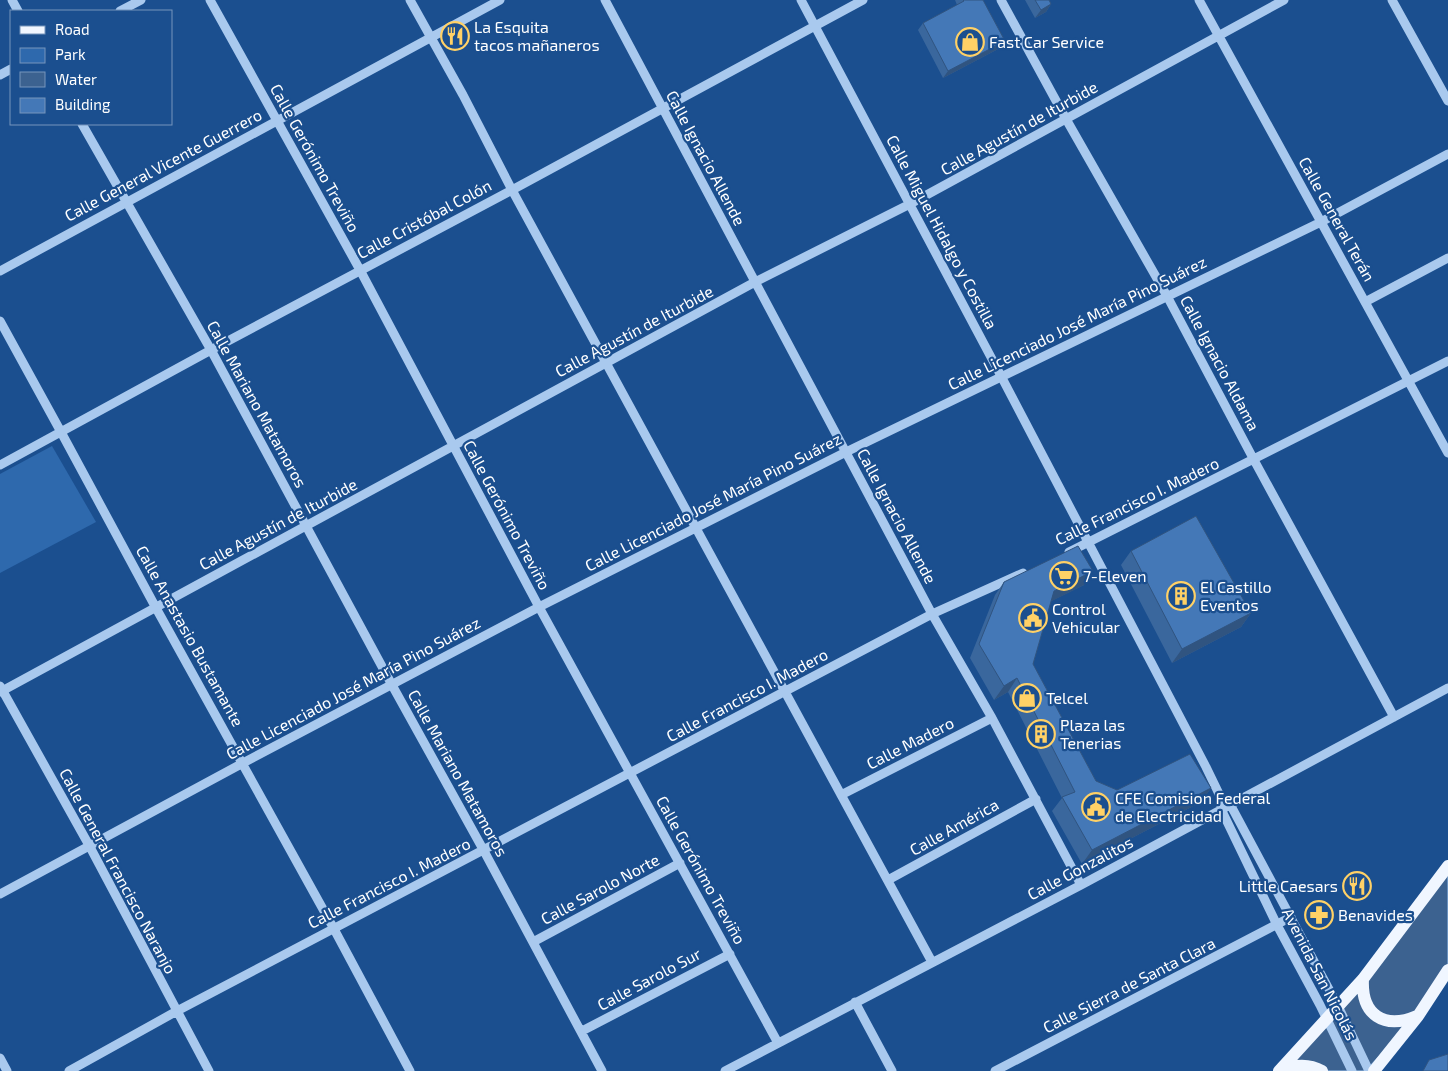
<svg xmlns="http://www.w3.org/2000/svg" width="1448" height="1071" viewBox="0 0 1448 1071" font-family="'Exo 2',sans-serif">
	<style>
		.green { fill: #2e69ad }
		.water { fill: #3c6290; stroke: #9cc4f0 }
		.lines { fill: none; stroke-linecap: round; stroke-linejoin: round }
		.minor { stroke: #a9c9ee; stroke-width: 9 }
		.major { stroke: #f0f6ff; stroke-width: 12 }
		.wall { fill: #3a679d }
		.shaded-wall { fill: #305480 }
		.building { fill: #4478b7; stroke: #305480 }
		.labels { text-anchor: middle; stroke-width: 4.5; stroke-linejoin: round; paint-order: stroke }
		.poi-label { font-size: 16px; fill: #fff; stroke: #1b4f8f; text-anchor: start }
		.street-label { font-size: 16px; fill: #fff; stroke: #1b4f8f }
	</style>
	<rect width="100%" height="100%" fill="#1b4f8f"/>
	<path class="green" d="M52,446L96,522L0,573V474Z"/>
	<path class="water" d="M1448,866V970L1418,1016L1365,1071H1278L1327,1018Z"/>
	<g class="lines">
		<path class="minor" d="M12,0L18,11
			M210,0L360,270L539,607L778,1043
			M410,0L463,95L512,190L932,962
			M605,0L932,614L992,718L1081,885
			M801,0L1001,376L1206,767L1221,798V809L1277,925L1320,1005L1352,1071
			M1001,0L1066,119L1167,296L1254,460L1394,717
			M1199,0L1448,453
			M1392,0L1448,101
			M120,11L141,0
			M0,75L11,69
			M82,124L211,350L392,685L484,851L602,1071
			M0,271L500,0
			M1365,302L1448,258
			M0,321L61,432L156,608L334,929L410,1071
			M0,465L211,350L512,190L863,0
			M1069,552L1448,361
			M0,686L90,847L209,1071
			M0,692L755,282L910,204L1284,0
			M841,795L992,718
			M1227,802L1230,804L1338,1006L1369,1071
			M888,880L1036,799
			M0,894L243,763L539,607L846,452L1321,222L1448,154
			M533,942L680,863
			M855,1002L892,1071
			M582,1031L730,954
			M0,1058L7,1071
			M69,1071L177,1011L932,614L1023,573
			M725,1071L1081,885L1448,688
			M995,1071L1291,917"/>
		<path class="major" d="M1363,979C1361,1015 1384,1030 1417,1016
			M1279,1071L1363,979L1448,866
			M1279,1071C1293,1065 1308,1063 1322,1071
			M1374,1071L1418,1016L1448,970"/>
	</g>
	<path class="wall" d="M955,0H983L1000,48L943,78L918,30L923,23L957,5Z
		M1025,0H1049L1051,4L1046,12L1035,18Z
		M1131,551L1251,613L1241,627L1172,663L1121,565Z
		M1004,582L1084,585L1051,601L1033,664L1096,781L1117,790L1211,788L1201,802L1082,864L1052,811L1062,798L1008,692L994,700L970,658L995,595Z"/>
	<path class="shaded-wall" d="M1051,4L1046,12L1035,18L1041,10Z
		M1005,41L1000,48L943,78L948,71Z
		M1093,571L1084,585L1044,605L1054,591Z
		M1251,613L1241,627L1172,663L1182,649Z
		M1017,678L1008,692L994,700L1004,686Z
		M1211,788L1201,802L1082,864L1092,850Z"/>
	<path class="building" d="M963,0H983L1005,41L948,71L923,23L964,1Z
		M1035,0H1049L1051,4L1041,10Z
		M1196,516L1251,613L1182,649L1131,551Z
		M1078,546L1093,571L1054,591L1033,664L1096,781L1117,790L1190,754L1211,788L1092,850L1062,797L1075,792L1017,678L1004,686L979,644L1004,582Z
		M1448,1054V1071H1423L1429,1060Z"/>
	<defs>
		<symbol id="restaurant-ring" viewBox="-11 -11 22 22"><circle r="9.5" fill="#1b4f8f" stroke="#ffd166" stroke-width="1.5"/><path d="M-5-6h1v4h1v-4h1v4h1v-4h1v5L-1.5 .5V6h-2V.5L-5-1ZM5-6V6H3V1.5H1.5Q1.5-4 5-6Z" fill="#ffd166"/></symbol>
		<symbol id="shop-ring" viewBox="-11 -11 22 22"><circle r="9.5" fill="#1b4f8f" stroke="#ffd166" stroke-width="1.5"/><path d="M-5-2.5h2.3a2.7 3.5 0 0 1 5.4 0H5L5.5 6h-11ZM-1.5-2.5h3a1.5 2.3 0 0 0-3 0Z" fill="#ffd166"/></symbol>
		<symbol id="supermarket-ring" viewBox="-11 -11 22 22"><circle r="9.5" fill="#1b4f8f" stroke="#ffd166" stroke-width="1.5"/><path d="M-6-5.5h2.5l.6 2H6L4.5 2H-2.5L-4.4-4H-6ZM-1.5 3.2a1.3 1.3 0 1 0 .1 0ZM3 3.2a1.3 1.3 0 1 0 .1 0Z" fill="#ffd166"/></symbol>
		<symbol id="building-ring" viewBox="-11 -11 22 22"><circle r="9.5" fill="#1b4f8f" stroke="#ffd166" stroke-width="1.5"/><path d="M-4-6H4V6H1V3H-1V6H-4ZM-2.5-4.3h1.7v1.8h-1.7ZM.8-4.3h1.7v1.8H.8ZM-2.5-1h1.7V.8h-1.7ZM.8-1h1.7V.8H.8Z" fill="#ffd166"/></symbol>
		<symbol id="civic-ring" viewBox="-11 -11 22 22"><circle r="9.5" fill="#1b4f8f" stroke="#ffd166" stroke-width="1.5"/><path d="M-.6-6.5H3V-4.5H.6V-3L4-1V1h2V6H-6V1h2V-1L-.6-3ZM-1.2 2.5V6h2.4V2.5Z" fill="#ffd166"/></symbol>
		<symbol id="pharmacy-ring" viewBox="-11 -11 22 22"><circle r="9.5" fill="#1b4f8f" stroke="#ffd166" stroke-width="1.5"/><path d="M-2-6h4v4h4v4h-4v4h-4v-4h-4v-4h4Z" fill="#ffd166"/></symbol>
	</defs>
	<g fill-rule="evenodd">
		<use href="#restaurant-ring" x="439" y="20" width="32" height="32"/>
		<use href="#shop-ring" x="954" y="26" width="32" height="32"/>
		<use href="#supermarket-ring" x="1048" y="560" width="32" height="32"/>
		<use href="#building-ring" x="1165" y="580" width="32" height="32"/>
		<use href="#civic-ring" x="1017" y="602" width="32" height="32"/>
		<use href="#shop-ring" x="1011" y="682" width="32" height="32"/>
		<use href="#building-ring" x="1025" y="718" width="32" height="32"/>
		<use href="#civic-ring" x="1080" y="791" width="32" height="32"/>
		<use href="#restaurant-ring" x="1341" y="870" width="32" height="32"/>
		<use href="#pharmacy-ring" x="1303" y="899" width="32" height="32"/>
	</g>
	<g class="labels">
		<g class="poi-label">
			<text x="474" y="33">La Esquita<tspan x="474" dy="18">tacos mañaneros</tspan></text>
			<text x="989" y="48">Fast Car Service</text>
			<text x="1083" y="582">7-Eleven</text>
			<text x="1200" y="593">El Castillo<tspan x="1200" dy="18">Eventos</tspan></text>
			<text x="1052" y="615">Control<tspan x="1052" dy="18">Vehicular</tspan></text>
			<text x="1046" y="704">Telcel</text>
			<text x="1060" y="731">Plaza las<tspan x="1060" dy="18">Tenerias</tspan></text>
			<text x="1115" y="804">CFE Comision Federal<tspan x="1115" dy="18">de Electricidad</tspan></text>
			<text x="1338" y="892" text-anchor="end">Little Caesars</text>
			<text x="1338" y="921">Benavides</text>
		</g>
		<g class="street-label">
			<text transform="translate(1019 128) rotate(-29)" y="6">Calle Agustín de Iturbide</text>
			<text transform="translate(315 158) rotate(61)" y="6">Calle Gerónimo Treviño</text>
			<text transform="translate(706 158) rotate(62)" y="6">Calle Ignacio Allende</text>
			<text transform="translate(163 165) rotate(-28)" y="6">Calle General Vicente Guerrero</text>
			<text transform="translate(424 219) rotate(-28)" y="6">Calle Cristóbal Colón</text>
			<text transform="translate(1337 219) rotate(61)" y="6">Calle General Terán</text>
			<text transform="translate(942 232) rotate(62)" y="6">Calle Miguel Hidalgo y Costilla</text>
			<text transform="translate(1077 323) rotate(-26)" y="6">Calle Licenciado José María Pino Suárez</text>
			<text transform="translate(634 331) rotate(-28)" y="6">Calle Agustín de Iturbide</text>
			<text transform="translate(1220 363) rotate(62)" y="6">Calle Ignacio Aldama</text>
			<text transform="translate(257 404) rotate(61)" y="6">Calle Mariano Matamoros</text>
			<text transform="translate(1137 501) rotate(-26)" y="6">Calle Francisco I. Madero</text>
			<text transform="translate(713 502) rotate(-27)" y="6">Calle Licenciado José María Pino Suárez</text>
			<text transform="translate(507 515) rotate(62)" y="6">Calle Gerónimo Treviño</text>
			<text transform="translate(897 516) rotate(62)" y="6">Calle Ignacio Allende</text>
			<text transform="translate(278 524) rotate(-28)" y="6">Calle Agustín de Iturbide</text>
			<text transform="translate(190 636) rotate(61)" y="6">Calle Anastasio Bustamante</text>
			<text transform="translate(353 688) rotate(-28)" y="6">Calle Licenciado José María Pino Suárez</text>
			<text transform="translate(747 695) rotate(-28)" y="6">Calle Francisco I. Madero</text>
			<text transform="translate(910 743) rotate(-27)" y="6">Calle Madero</text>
			<text transform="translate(458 773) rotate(61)" y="6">Calle Mariano Matamoros</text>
			<text transform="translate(954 827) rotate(-29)" y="6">Calle América</text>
			<text transform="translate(1080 868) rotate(-28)" y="6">Calle Gonzalitos</text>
			<text transform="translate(701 870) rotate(61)" y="6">Calle Gerónimo Treviño</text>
			<text transform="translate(118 871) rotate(62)" y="6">Calle General Francisco Naranjo</text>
			<text transform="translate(389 883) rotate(-27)" y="6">Calle Francisco I. Madero</text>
			<text transform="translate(600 889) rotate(-28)" y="6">Calle Sarolo Norte</text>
			<text transform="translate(1320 974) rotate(63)" y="6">Avenida San Nicolás</text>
			<text transform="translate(649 979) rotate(-28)" y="6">Calle Sarolo Sur</text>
			<text transform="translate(1129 985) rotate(-27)" y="6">Calle Sierra de Santa Clara</text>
		</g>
	</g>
	<rect x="10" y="10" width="162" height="115" fill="#1b4f8f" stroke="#7695bc"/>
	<rect x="20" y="26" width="25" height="8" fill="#f0f6ff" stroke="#7695bc"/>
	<text x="55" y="35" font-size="15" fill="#ffffff">Road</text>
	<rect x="20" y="48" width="25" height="15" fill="#2e69ad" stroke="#7695bc"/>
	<text x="55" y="60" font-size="15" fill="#ffffff">Park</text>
	<rect x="20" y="72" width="25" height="15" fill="#3c6290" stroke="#7695bc"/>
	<text x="55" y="85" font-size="15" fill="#ffffff">Water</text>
	<rect x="20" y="98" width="25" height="15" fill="#4478b7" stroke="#7695bc"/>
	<text x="55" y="110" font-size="15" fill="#ffffff">Building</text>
</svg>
